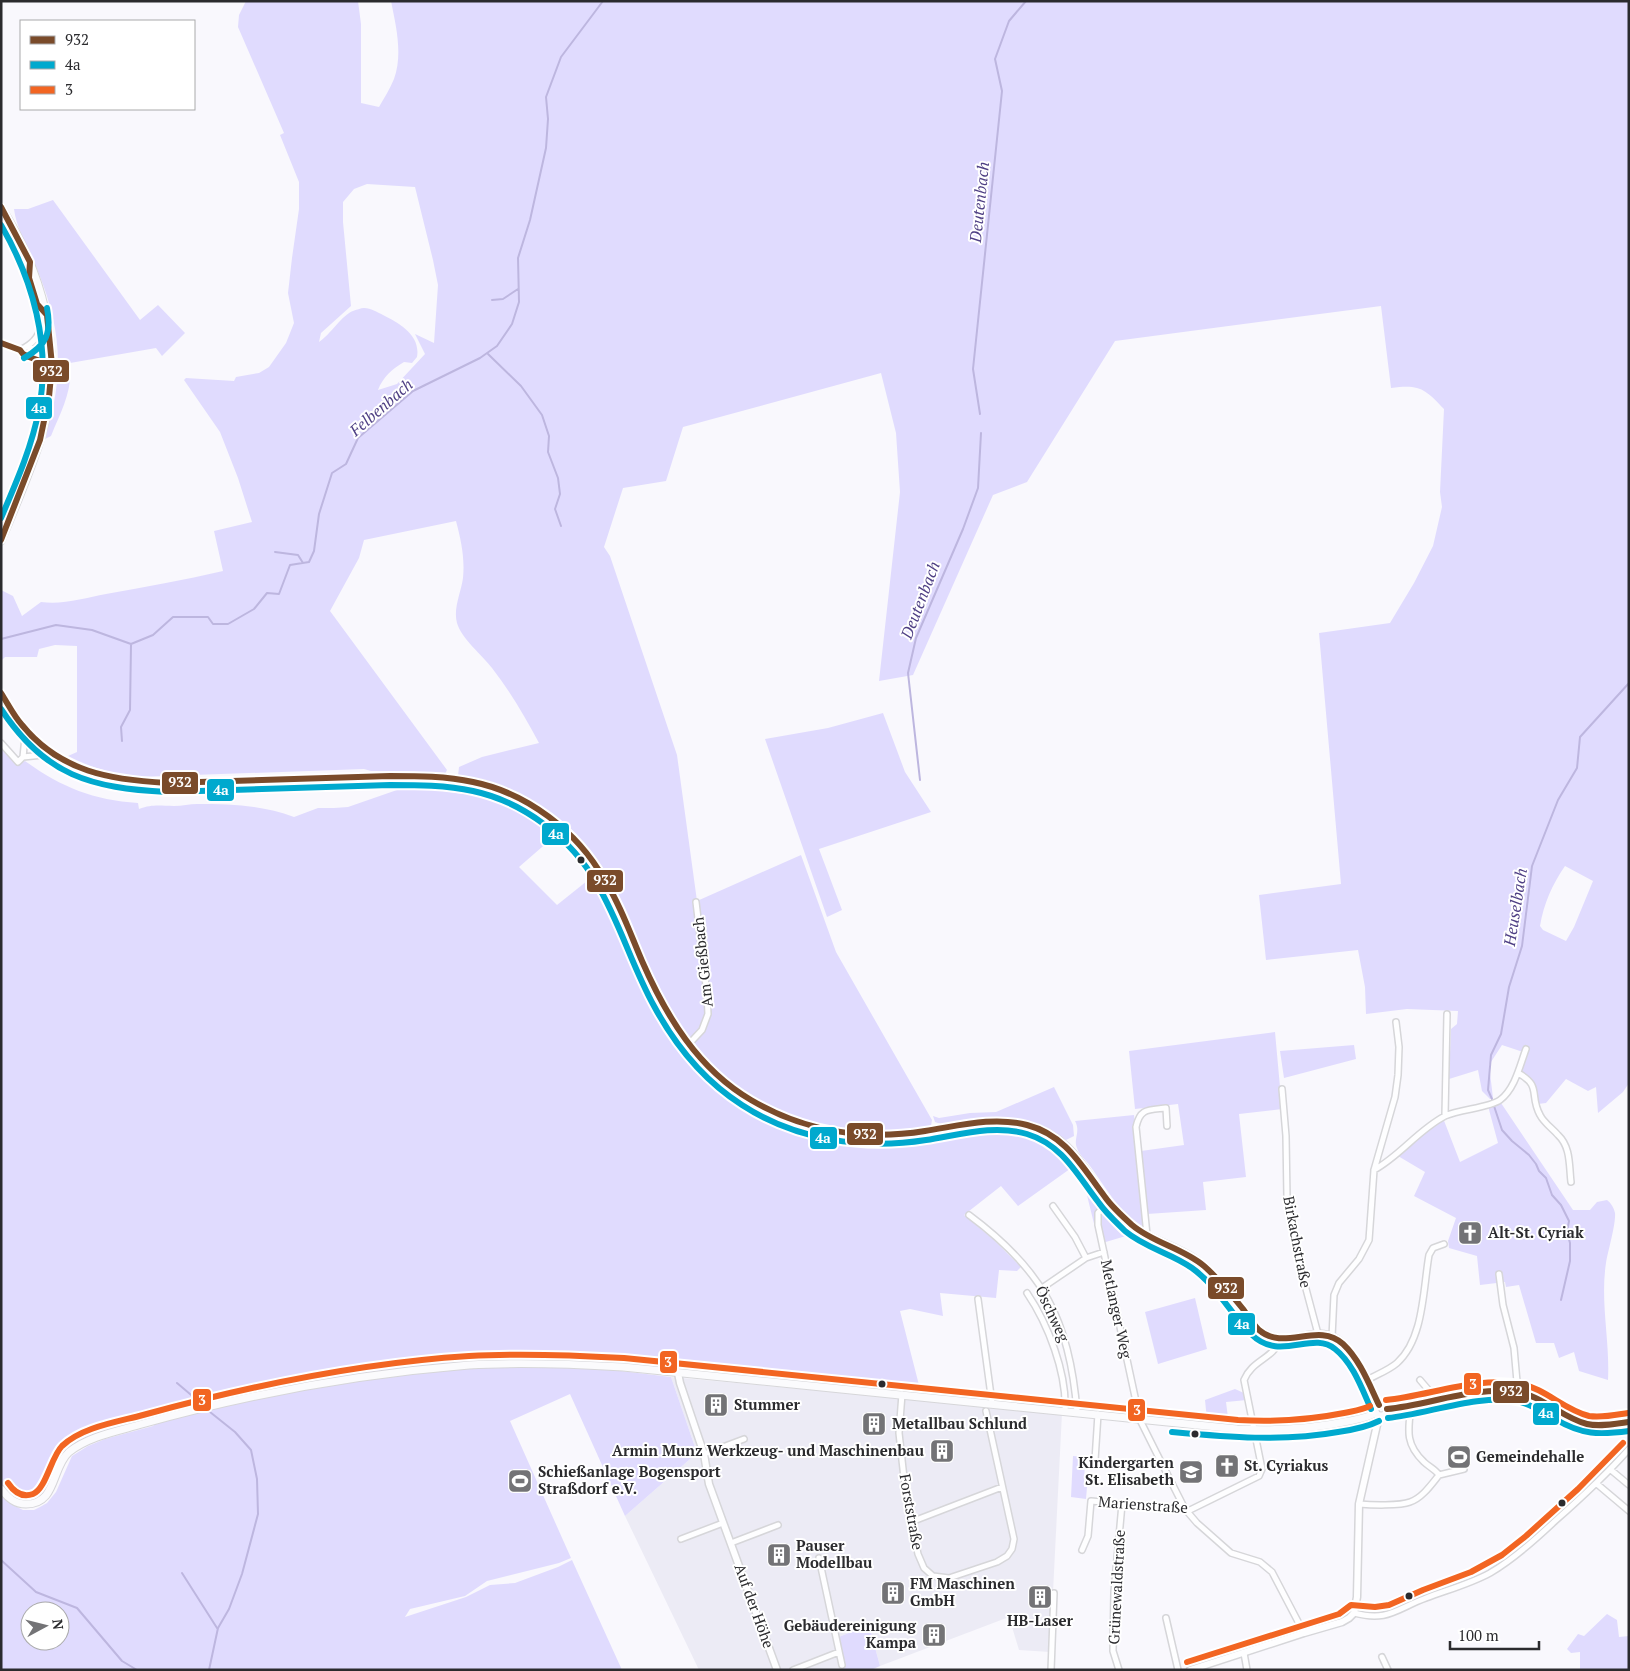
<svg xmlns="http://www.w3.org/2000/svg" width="1630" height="1671" viewBox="0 0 1630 1671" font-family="'PT Serif',serif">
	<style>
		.built { fill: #ecebf5 }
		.green { fill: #e0dbfe; fill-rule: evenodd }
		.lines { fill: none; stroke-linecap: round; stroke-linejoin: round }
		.stream { stroke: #bdb6df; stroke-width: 2 }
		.minor-casing { stroke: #d6d6d9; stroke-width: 8 }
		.tertiary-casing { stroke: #d6d6d9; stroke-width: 9 }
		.secondary-casing { stroke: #d6d6d9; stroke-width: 9 }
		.minor { stroke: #fefeff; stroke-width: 5 }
		.tertiary { stroke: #fefeff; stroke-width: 6 }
		.secondary { stroke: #fbfbfd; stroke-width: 7 }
		.bus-1-casing { stroke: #fff; stroke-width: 10 }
		.bus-2-casing { stroke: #fff; stroke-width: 10 }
		.bus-3-casing { stroke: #fff; stroke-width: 10 }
		.bus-1 { stroke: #7a4b2a; stroke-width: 6 }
		.bus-2 { stroke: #00a9ce; stroke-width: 6 }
		.bus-3 { stroke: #f26522; stroke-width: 6 }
		.bus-dot { fill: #2b2b2e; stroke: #fff; stroke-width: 2 }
		.labels { text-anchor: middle; stroke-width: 4; stroke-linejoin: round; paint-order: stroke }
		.street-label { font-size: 15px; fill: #2b2b2e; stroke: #fff }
		.poi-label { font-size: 15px; font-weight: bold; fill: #2b2b2e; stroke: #fff; text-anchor: start }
		.water-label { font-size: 16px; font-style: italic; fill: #4e3f84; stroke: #fff }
		.line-badge { stroke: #fff; stroke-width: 2 }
		.badge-label { font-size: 14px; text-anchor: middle; font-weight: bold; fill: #fff }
	</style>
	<rect width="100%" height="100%" fill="#f9f8fd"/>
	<path class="built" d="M671,1377L1062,1413L1050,1652L1019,1650L1009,1617L880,1666L869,1625L836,1638L844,1670H699L625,1516L697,1453Z"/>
	<path class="green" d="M246,1H358L361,24V103L379,107C384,98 390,89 394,79C403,54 396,26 391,1H1629V1083L1623,1092L1598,1113L1596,1087L1588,1091L1566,1079L1546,1103L1538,1104C1535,1082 1536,1085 1520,1070L1526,1053L1502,1045L1489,1065L1493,1098L1490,1099L1482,1091L1478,1070L1449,1079L1451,1029L1457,1024L1458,1011L1407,1009L1366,1014L1365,987L1358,950L1266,960L1259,895L1341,884L1319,633L1390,623L1414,583L1433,546L1442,507L1440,492L1444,409C1425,389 1420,384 1391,388L1381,306L1115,341L1027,482L993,495L913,675L879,681L900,492L896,433L881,373L683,427L666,481L623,488L604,547L610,556L677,755L697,901L801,855L836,952L932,1120L931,1126C859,1139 791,1128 732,1084C711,1068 693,1046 677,1025L588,850C564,821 532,797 495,784C483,780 470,778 458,776L459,767L482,757L539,743C525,717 510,691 492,668C483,656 461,638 457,623C453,608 461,593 463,578C465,558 461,540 456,521L364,540L359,558L330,611L447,770L445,774L406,771H371L364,769L137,777C112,773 91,768 68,756L77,752V646L55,645L39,649L37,657H5L1,661V590L13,596L22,616L41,602C63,605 85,598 106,594C145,587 184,580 223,571L214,531L252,522L238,478L220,432L184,380L186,378L234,381L236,377L259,373L269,367L286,343L294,323L288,293L292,258L299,209V182L280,135L284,133L238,27L239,15ZM367,184L415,187L433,260L438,285L434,343L415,334L425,354L397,384L378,390C383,377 392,369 404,362L412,363L417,357C421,335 399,323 383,315C377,312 371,308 364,308C361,308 356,310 353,311C343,314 330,335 319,342L321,333L351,306L343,222V202L354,189ZM1565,866L1593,881L1574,927L1566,941L1543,930L1540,926C1544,903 1552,885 1565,866Z
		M53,200L140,320L158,305L185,333L162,356L156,348L70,363C73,391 61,411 51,436L45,439C49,423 54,406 56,390C62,348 54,312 39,274C31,252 17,232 14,209H28Z
		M883,713L905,772L931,812L819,849L842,910L827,917L765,739L828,728Z
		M1,747L16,764L25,761C61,787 93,800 138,803L139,809C153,804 160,806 174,806C182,806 190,804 197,804C231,804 262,805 294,817L318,808H334L348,807L397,790L426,788L462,794L473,792L492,798L537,818L557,834L519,867L557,905L592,877L597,875C604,887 611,899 617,912C634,947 646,984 666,1018C679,1042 698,1060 718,1077C727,1084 735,1092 744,1099C782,1127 834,1140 880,1138C894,1138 908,1134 921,1132C965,1125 1014,1115 1054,1140C1078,1155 1090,1182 1106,1204C1115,1215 1125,1224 1136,1233L1099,1244L1082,1175L1074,1166L1018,1206L1001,1186L964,1215L994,1240L1021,1267L1017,1271L999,1270L996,1298L940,1293L943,1316L910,1309L900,1311L920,1389L843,1385L639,1363L623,1367L621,1371L671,1377L697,1453L625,1516L570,1394L510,1421L571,1558L559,1563L487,1581L465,1596L410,1609L405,1617L466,1597L490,1585L515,1583L558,1567L572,1560L622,1670H1V1496L9,1503L23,1510H34L40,1507L47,1503L56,1492L72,1456L88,1446L105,1439L153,1426L164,1416L69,1449C59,1467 48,1504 22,1500C12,1499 6,1492 1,1483ZM30,1611H60V1641H30Z
		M1275,1032L1282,1109L1239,1114L1246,1177L1203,1182L1206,1210L1147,1214L1141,1151L1184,1145L1178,1104L1135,1109L1129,1051Z
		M1354,1045L1356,1059L1284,1078L1280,1051Z
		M1054,1087L1073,1125L1074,1136L1066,1140C1022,1112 991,1114 941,1124L935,1122L933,1116L939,1118L970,1113L996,1112Z
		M1501,1103L1573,1210H1590L1597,1202L1607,1200C1611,1203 1614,1208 1615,1213C1616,1224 1608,1251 1606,1263C1600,1302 1610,1340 1608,1380L1579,1371L1574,1352L1559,1358L1554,1343H1536L1519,1285L1506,1287L1505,1282L1480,1285L1477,1256L1449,1248L1448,1241L1456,1218L1414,1196L1425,1172L1398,1156L1443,1118L1460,1162L1498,1143L1488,1106Z
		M1134,1115L1145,1222L1144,1227C1119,1213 1107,1189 1090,1166C1086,1160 1079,1155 1077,1148C1073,1138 1081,1132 1075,1121Z
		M1195,1298L1207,1349L1158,1364L1145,1312Z
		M1235,1389L1246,1394L1247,1400L1226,1402L1228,1418L1225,1423C1205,1422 1207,1418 1205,1400Z
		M1073,1456L1085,1457L1084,1487H1087L1086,1499L1071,1497Z
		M1607,1614L1617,1620L1619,1637L1629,1636V1670H1580V1652L1571,1653L1567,1649L1578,1634L1584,1636Z
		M869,1625L880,1666L871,1670H844L836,1638Z"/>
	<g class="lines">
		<path class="stream" d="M492,300L503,299L518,289
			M488,354L521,386L542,415L549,436L548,452L558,478L560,494L555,509L561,526
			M980,414L973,369L1002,91L995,59L1009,21L1026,1
			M275,552L298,555L303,563
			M1,639L56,625L92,630L131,644L153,635L173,617H208L213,624H228L254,609L267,593L279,594L290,565L309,562L314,551L319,514L332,473L346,464L358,438L413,391L480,358L497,346L512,324L519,302L518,258L530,220L546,148L548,119L546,97L561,57L603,1
			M122,741L121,727L130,710L131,644
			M920,780L908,673L916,638L963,529L978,488L981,433
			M1492,1099L1488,1090L1491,1055L1501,1034L1509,987L1522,946L1532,866L1558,800L1577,768L1580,737L1629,683
			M1494,1106L1502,1130L1512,1141L1529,1155L1536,1164L1539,1171L1546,1178L1552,1195L1561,1205L1569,1221L1567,1232L1570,1243V1261L1561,1300
			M177,1383L203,1405
			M1,1560L36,1592L77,1608L122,1661L137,1670
			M182,1573L217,1628
			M209,1670L218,1628L229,1609L242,1574L258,1514L257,1479L251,1450L235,1432L210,1412"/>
		<defs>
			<path id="minor" d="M1,343L20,350L23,354L29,357L52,365
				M27,347L52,353
				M20,350C61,331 28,298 30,267
				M1,743L18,762L23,757
				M23,757L53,754
				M23,757L25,737L27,732
				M688,1045L702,1030L708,1014L707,994L696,902
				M1518,1073C1542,1086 1529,1095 1540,1115C1544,1123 1552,1128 1558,1135C1571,1147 1569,1166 1571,1182
				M1282,1089L1286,1136L1287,1198L1302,1274L1318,1334
				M1445,1116L1447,1014
				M1374,1170C1400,1156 1418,1130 1445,1116C1460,1109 1489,1108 1500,1100C1515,1089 1520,1065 1526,1049
				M1109,1201L1098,1213V1225L1140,1420L1156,1452L1185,1509L1197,1523L1231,1553L1260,1562L1272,1572L1304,1633
				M1053,1206L1075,1237L1086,1258
				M969,1215C1043,1270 1070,1320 1077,1412
				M1147,1235L1136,1127C1140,1108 1148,1110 1166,1108L1167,1126
				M1499,1274L1503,1305L1514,1348L1518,1393
				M1042,1288L1086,1258L1104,1252
				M1027,1293C1048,1324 1067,1373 1065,1411
				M978,1299L992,1403
				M1332,1337L1334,1295L1339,1283L1359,1259L1369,1240L1374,1170L1395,1097L1398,1075L1399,1047L1396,1022
				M1367,1380C1376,1375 1389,1370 1397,1363C1424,1339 1423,1289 1429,1255L1433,1248L1444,1244
				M1420,1380L1438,1401
				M902,1394L899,1433L904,1478L911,1522L918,1554L924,1568L933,1576L949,1578L997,1562L1007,1556L1012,1549L1014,1539L986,1411
				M704,1454L744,1439
				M1095,1460L1098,1414
				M1611,1470L1629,1485
				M1439,1475L1464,1469
				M1597,1484L1629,1511
				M1359,1504C1371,1505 1400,1506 1410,1502C1422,1498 1431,1485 1439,1475C1435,1469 1429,1467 1424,1462C1405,1444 1408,1430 1411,1406
				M911,1522L1002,1487
				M681,1539L723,1523
				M731,1543L778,1525
				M1082,1550L1088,1536L1091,1501L1190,1510L1259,1476L1262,1469L1244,1380C1252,1360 1273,1359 1280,1340
				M819,1558L842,1665
				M1354,1613C1388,1622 1396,1609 1426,1598C1447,1590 1470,1584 1490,1573C1514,1559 1535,1540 1555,1521C1581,1498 1606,1475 1629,1449
				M1166,1618L1178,1670
				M1244,1653L1247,1670
				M1382,1657L1388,1670
				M793,1670L839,1652
				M1051,1670L1054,1593
				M1119,1670L1113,1651L1114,1592L1122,1504"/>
			<path id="tertiary" d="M678,1373L680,1383L704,1454L709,1484L777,1670
				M1190,1670L1304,1633L1342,1622L1349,1618L1354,1613L1357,1597L1359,1504L1379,1416"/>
			<path id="secondary" d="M1,207C47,280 65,358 40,441C29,475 15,508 1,541
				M1,693C54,793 140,785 237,781C288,780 339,778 390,776C418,776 446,777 474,782C527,793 574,830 603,876C615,897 624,920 634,942C656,995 680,1046 725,1082C780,1127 852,1143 921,1132C957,1126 991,1116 1027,1125C1072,1137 1082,1167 1107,1200C1114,1208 1123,1216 1131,1224C1149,1240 1175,1245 1195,1259C1221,1277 1239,1306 1259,1330C1291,1353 1310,1322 1337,1339C1356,1351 1369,1385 1379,1405
				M1375 1410a6 6 0 1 1 12 0a6 6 0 1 1-12 0Z
				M1387,1409C1430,1407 1473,1387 1517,1392C1542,1396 1562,1418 1587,1424C1601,1427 1615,1424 1629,1422
				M1,1489C8,1498 15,1504 26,1504C57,1504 51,1468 69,1452C89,1436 118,1431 142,1424C248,1394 359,1374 469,1365C520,1362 572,1364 623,1367L1237,1429C1275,1431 1312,1429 1349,1421C1358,1419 1368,1418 1375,1413"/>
		</defs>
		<use href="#minor" class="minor-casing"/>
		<use href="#tertiary" class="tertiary-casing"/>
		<use href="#secondary" class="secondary-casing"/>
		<use href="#minor" class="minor"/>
		<use href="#tertiary" class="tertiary"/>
		<use href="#secondary" class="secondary"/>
		<defs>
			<path id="bus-1" d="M1,207L30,262L29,278L37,304L47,315L52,365L49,397L40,440L1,540
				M1,343L20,350L23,354L29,357L52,365
				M1,693C8,704 14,716 22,725C60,772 111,780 167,783L390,776C418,776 446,776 473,782C527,793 577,831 604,879C620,904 630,933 642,961C666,1016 698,1069 751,1100C804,1131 864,1141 925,1131C958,1126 993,1116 1027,1125C1066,1135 1082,1167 1105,1197C1112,1207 1122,1216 1132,1225C1153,1243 1183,1248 1204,1266C1219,1279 1231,1294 1243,1309C1248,1316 1253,1324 1259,1330C1284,1352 1318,1321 1343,1344C1360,1360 1369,1384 1379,1405
				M1387,1409C1429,1405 1474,1386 1517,1392C1543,1396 1562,1418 1587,1424C1600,1427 1615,1424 1629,1422"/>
			<path id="bus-2" d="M1,225C33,280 51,345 39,409C32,447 16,483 1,518
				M24,358C46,346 52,333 47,308
				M1,709C45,776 91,788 167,792L390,785C417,785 446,785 473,791C524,802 571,838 597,884C620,923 632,966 654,1006C675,1045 703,1080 742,1105C796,1140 863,1150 926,1140C959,1135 994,1124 1027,1134C1063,1145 1077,1175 1099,1203C1106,1213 1116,1222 1125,1231C1145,1248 1171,1253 1192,1268C1217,1286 1230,1313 1251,1334C1280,1363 1312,1330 1335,1349C1353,1363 1362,1389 1371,1409
				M1388,1418C1427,1414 1479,1394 1517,1401C1531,1404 1543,1412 1555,1419C1582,1435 1599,1435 1629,1431
				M1172,1432C1227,1437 1283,1442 1338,1432C1352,1430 1367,1427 1379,1421"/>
			<path id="bus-3" d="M1386,1400C1428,1396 1478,1376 1520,1384C1545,1388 1564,1410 1589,1416C1602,1418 1615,1415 1628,1413
				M8,1483C14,1492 22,1498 33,1494C46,1489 51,1457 62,1446C82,1427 117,1422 143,1415C249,1386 359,1363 469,1356C521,1353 572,1355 624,1358L1238,1420C1273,1422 1309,1420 1344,1413C1353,1411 1362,1410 1370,1406
				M1187,1662L1339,1614L1351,1605L1375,1607L1389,1605L1423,1590L1471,1572L1502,1555L1526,1536L1578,1489L1623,1443"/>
		</defs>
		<use href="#bus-1" class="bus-1-casing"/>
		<use href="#bus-2" class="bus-2-casing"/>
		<use href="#bus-3" class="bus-3-casing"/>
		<use href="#bus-1" class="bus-1"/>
		<use href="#bus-2" class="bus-2"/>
		<use href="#bus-3" class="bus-3"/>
	</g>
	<defs>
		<symbol id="church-square" viewBox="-11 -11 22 22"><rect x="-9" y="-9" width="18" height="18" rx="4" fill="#737376" stroke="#fff"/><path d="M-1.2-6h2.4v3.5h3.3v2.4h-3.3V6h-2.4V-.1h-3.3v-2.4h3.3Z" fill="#fff"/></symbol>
		<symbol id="building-square" viewBox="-11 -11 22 22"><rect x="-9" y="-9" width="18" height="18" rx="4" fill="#737376" stroke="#fff"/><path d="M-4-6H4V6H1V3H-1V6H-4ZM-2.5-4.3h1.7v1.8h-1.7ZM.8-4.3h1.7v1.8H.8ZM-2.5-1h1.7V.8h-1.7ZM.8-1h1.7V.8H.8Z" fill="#fff"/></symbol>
		<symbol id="stadium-square" viewBox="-11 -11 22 22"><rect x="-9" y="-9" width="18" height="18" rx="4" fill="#737376" stroke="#fff"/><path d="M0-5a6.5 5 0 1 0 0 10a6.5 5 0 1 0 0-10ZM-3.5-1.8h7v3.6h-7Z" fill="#fff"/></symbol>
		<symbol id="school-square" viewBox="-11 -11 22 22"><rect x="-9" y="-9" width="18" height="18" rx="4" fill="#737376" stroke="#fff"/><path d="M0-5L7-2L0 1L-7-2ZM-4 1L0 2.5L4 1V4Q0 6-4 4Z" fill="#fff"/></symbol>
	</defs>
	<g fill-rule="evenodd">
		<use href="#church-square" x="1456" y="1219" width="28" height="28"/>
		<use href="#building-square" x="702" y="1391" width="28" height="28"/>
		<use href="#building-square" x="860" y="1410" width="28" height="28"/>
		<use href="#building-square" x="928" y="1437" width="28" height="28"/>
		<use href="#stadium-square" x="1445" y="1443" width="28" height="28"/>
		<use href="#church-square" x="1213" y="1452" width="28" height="28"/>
		<use href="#school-square" x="1177" y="1458" width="28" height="28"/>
		<use href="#stadium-square" x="506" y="1467" width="28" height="28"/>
		<use href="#building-square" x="765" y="1541" width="28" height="28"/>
		<use href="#building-square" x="879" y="1579" width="28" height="28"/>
		<use href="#building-square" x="1026" y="1583" width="28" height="28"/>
		<use href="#building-square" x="920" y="1621" width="28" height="28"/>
	</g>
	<g class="bus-dot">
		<circle cx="581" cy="860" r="4.5"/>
		<circle cx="882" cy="1384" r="4.5"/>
		<circle cx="1195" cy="1434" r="4.5"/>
		<circle cx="1562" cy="1503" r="4.5"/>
		<circle cx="1409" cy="1596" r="4.5"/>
	</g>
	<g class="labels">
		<g class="street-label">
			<text transform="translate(703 962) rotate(-96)" y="5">Am Gießbach</text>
			<text transform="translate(1297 1242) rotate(79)" y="5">Birkachstraße</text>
			<text transform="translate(1116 1309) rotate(78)" y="5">Metlanger Weg</text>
			<text transform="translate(1052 1314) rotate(65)" y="5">Öschweg</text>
			<text transform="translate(1143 1505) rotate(4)" y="5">Marienstraße</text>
			<text transform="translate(911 1512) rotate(80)" y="5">Forststraße</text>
			<text transform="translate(1117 1587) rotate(-87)" y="5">Grünewaldstraße</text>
			<text transform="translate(754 1606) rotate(70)" y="5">Auf der Höhe</text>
		</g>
		<g class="poi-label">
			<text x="1488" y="1238">Alt-St. Cyriak</text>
			<text x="734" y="1410">Stummer</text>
			<text x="892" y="1429">Metallbau Schlund</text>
			<text x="924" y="1456" text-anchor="end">Armin Munz Werkzeug- und Maschinenbau</text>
			<text x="1476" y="1462">Gemeindehalle</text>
			<text x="1174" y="1468" text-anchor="end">Kindergarten<tspan x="1174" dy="17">St. Elisabeth</tspan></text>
			<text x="1244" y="1471">St. Cyriakus</text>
			<text x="538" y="1477">Schießanlage Bogensport<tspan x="538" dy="17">Straßdorf e.V.</tspan></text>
			<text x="796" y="1551">Pauser<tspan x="796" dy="17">Modellbau</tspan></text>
			<text x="910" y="1589">FM Maschinen<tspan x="910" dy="17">GmbH</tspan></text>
			<text x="1040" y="1626" text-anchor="middle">HB-Laser</text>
			<text x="916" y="1631" text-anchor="end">Gebäudereinigung<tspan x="916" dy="17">Kampa</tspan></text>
		</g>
		<g class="water-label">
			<text transform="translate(979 202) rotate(-84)" y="6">Deutenbach</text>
			<text transform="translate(381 407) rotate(-41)" y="6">Felbenbach</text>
			<text transform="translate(920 600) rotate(-69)" y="6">Deutenbach</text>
			<text transform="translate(1515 907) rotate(-81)" y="6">Heuselbach</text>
		</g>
	</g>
	<g class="line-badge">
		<rect x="32" y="359" width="38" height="24" rx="5" fill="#7a4b2a"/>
		<rect x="25" y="396" width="28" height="24" rx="5" fill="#00a9ce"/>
		<rect x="161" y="771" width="38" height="24" rx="5" fill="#7a4b2a"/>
		<rect x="206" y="778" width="29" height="24" rx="5" fill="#00a9ce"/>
		<rect x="541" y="822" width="29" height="24" rx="5" fill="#00a9ce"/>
		<rect x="586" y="869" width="38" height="24" rx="5" fill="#7a4b2a"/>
		<rect x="846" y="1122" width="38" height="24" rx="5" fill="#7a4b2a"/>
		<rect x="809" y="1126" width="29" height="24" rx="5" fill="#00a9ce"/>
		<rect x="1207" y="1276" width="38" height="24" rx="5" fill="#7a4b2a"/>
		<rect x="1227" y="1312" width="29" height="24" rx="5" fill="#00a9ce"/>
		<rect x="659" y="1350" width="19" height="24" rx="5" fill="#f26522"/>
		<rect x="1463" y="1372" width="19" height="24" rx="5" fill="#f26522"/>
		<rect x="1492" y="1380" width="38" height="24" rx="5" fill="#7a4b2a"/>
		<rect x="192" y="1388" width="20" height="24" rx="5" fill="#f26522"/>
		<rect x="1127" y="1398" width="19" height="24" rx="5" fill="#f26522"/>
		<rect x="1532" y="1402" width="28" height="24" rx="5" fill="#00a9ce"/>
	</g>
	<g class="badge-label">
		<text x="51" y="376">932</text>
		<text x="39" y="413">4a</text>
		<text x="180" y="787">932</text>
		<text x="221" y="795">4a</text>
		<text x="556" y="839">4a</text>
		<text x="605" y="885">932</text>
		<text x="865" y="1139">932</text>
		<text x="823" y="1143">4a</text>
		<text x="1226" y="1293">932</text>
		<text x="1242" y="1329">4a</text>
		<text x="668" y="1367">3</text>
		<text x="1473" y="1389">3</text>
		<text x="1511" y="1396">932</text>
		<text x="202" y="1405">3</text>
		<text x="1137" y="1415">3</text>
		<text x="1546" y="1418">4a</text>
	</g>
	<rect width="1630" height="1671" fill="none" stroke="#2b2b2e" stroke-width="5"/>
	<rect x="20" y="20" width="175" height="90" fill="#ffffff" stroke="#aaaaab"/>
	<rect x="30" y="36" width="25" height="8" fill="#7a4b2a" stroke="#aaaaab"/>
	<text x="65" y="45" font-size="15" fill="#2b2b2e">932</text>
	<rect x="30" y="61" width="25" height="8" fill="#00a9ce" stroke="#aaaaab"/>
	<text x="65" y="70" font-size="15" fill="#2b2b2e">4a</text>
	<rect x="30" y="86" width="25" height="8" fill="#f26522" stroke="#aaaaab"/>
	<text x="65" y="95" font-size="15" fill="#2b2b2e">3</text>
	<g transform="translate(45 1626) rotate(83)"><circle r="24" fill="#ffffff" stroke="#aaaaab"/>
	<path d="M0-4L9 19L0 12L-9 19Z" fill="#737376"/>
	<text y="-8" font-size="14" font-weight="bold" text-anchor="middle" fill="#2b2b2e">N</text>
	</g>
	<path d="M1450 1641v8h89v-8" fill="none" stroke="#2b2b2e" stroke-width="2.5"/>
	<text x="1458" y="1641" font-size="15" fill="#2b2b2e" stroke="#ffffff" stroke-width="4" paint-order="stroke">100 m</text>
</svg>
